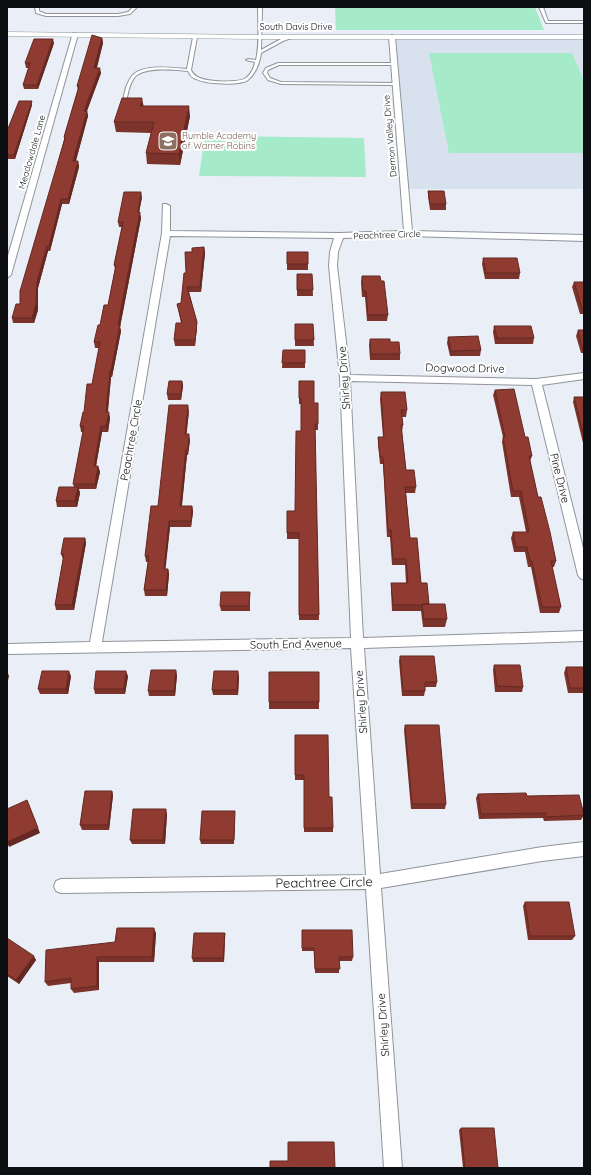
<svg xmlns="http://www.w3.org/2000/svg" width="591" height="1175" viewBox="0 0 591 1175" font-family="Quicksand,sans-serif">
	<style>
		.built { fill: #d8e2ee }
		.green { fill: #a5eac9 }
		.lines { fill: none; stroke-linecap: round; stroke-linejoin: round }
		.service-casing { stroke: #8f949a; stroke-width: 2 }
		.minor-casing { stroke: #8f949a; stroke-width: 2 }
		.tertiary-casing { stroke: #8f949a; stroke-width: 1 }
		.service { fill: #fff; fill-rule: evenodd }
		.minor { fill: #fff; fill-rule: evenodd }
		.tertiary { fill: #fff; fill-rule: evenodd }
		.wall { fill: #7b332b }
		.shaded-wall { fill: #642923 }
		.building { fill: #8f3b32; stroke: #642923 }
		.labels { text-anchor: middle; stroke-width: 4; stroke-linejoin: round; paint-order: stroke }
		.far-street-label { font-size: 9px; fill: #0e0f12; stroke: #fff }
		.far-education-label { font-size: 9px; fill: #785e54; stroke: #fff; text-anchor: start }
		.street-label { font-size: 11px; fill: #0e0f12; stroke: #fff }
		.near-street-label { font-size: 13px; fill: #0e0f12; stroke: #fff }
	</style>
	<rect width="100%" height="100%" fill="#eaeff7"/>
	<path class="built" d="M584,36V189H404L392,37Z"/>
	<path class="green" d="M335,7H535L544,30H336Z
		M429,53H572L584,81V153H449Z
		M205,136L364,138L366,177L199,176Z"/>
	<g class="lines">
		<defs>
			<path id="service" d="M35,7H39V11L46,14H118L128,12L133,7H137L130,14L118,16H46L36,13Z
				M258,7H262L261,50L281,39L292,36L294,37L283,41L261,53C260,62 256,73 248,80C240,86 205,84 196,79C192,78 190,75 188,71C174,70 143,66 134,78C129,85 128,94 126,102L123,103C123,98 125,92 126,87C128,83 130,77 134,74C146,64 173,68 187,69L193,37L195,36L197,37L191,70C193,74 195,76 200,78C208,82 239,83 246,78C251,74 254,68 255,62L246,60L248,59L256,60C260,43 258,24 258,7Z
				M539,7H543L548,21H584V23H546Z
				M278,63H394L396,64L395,65H279L268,70L267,73L270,78L281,82L395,83L397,84L395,85L281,84L268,80L263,73L266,68Z"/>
			<path id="minor" d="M73,33L78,34L11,275L7,278V259Z
				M392,35L395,37L412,231L584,235V241L408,236L343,238L338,252L337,266L350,375L536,379L584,373V379L542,385L584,552V580L580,578L578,575L532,385L350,381L363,638L584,631V641L364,648L380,874L542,847L584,842V856L542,861L381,888L402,1168H384L366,889L61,893L56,891L54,886L56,881L61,879L366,875L351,648L7,654V644L90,642L162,233L163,204H166L170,206V231L339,233L404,231L389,37ZM170,236L334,238L330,252L329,266L340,378L351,638L102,642Z"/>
			<path id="tertiary" d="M7,32L259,35H584V39H259L7,36Z"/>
		</defs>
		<use href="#service" class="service-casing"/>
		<use href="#minor" class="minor-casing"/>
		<use href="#tertiary" class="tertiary-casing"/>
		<use href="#service" class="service"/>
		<use href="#minor" class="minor"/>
		<use href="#tertiary" class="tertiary"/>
	</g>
	<path class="wall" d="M102,38L103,43L97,68L101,73L87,111L88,116L76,161H78L79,167L69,204H62L50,251H48L38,288V310L34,323H13L12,318L20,304L64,140V137L78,90L77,86Z
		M54,43L38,89H24L23,85L29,68H26L25,63Z
		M32,105L15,159H7V131Z
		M143,106L190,116L180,165L147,164L146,153L151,133L116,132L114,122Z
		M428,191L446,204V210H430L428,196Z
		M142,197L139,212L141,218L120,327L121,331L112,377H111L108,412L110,418L108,432H102L96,466H98L100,472L96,489H79L80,493L77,507H57L56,501L74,487L73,484L83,432H81L80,426L92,384L99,348H95L94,342L108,305L115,269L114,265L122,227H119L118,222Z
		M204,247L205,253L201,292H189L197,322V327L195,346H175L174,340L181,323L177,304L181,303L186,273L192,252Z
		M287,252H308V270H287Z
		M483,258L520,273L519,279H485L482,264Z
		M297,274H312L313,296H297Z
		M362,276L388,315L387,321H367L365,297H362L361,282Z
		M574,282H584V314H580L572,287Z
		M295,324H313L314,346H295Z
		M494,326L534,338L533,344H495L493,332Z
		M578,330H584V353H581L576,336Z
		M448,337L481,350L480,356H450L447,343Z
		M370,339L390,342L400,354V360H370L369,345Z
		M283,350H305V368H282Z
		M182,381L183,386L181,400H168L167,394Z
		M299,381L314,403L318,424V430H315L319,620H299V539H287V511H295L301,431V404H299Z
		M495,390L525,437L532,456L530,461L538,497L556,561L554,567H552L561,607L559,613H540L531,567H528L525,552H514L511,538L513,532H526L519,497H511L502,442L503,437L493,395Z
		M381,392L407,410L406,417H402L403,425L402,432L406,470L416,487L415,493H406L410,538L421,583L429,604L447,619L445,627H423L421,611H392L391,590V583H406L405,565H392L390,537H387L383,464H380L378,444V437H383L380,399Z
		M574,397H584V443H583L573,402Z
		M189,411L186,434L190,440L188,455H187L182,506H192L193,512L191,527H170L165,569H168L169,574L167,596H145L144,590L148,562H146L145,556L158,506Z
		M85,538L86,543L74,610H56L55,605L63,559L61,554Z
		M250,592V611H221L220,606Z
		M400,656L437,682L436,687H425V691L424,696H402L399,661Z
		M494,665L523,687L522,692H495L493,670Z
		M566,667H584V693H568L564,673Z
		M177,675L175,696H149L148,691Z
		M71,676L68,694H40L38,689Z
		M128,676L125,694H95L94,689Z
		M239,676L238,695H213L212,690Z
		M269,702H319V709H269Z
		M405,725L446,804L445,809H411L404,730Z
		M295,735L329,797L333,828V832H304V780H295Z
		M112,791L113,795L109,830H82L80,825Z
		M478,794L527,796L584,815L581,820L544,821L543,818L479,819L476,798Z
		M167,814L165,844H132L130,840Z
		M235,816L234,844H201L200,840Z
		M525,902L575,936L572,940H528L523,906Z
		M302,930L353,957L352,961H339V973H315L314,951H302Z
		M156,933L154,962H99V990L74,993L71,989V983L48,986L45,982L115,942Z
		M225,933V936L224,962H193L192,958Z
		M7,938L36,960L19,984L7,976Z
		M461,1128L498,1168H463L459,1130Z"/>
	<path class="shaded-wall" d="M102,38L103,43L95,73L94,68Z
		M53,39L54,43L38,89L37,85Z
		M100,68L101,73L85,116L84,111Z
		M142,98L144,108L140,106Z
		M32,101V105L15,159L14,155Z
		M189,106L190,116L180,165L179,154Z
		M87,111L88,116L74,167L73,161Z
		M78,161L79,167L69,204L68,199Z
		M141,192L142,197L138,218V212Z
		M61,199L62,204L50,251L49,246Z
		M140,212L141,218L120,327L121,331L112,377L111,371L118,325Z
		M47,246L48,251L38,288V310L34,323L32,318L37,282Z
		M204,247L205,253L201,292L200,287Z
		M197,322V327L195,346V340Z
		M110,371L111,377L107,418L106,412Z
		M182,381L183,386L181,400V394Z
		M188,405L189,411L186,440L185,434Z
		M109,412L110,418L108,432L106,426Z
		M101,426L102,432L95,472L94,466Z
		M189,434L190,440L188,455V449Z
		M186,449L187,455L181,512L180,506Z
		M98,466L100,472L96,489L95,484Z
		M78,487L80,493L77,507L75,501Z
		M192,506L193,512L191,527V521Z
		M169,521L170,527L165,574L164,569Z
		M85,538L86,543L74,610L72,605Z
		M168,569L169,574L167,596L166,590Z
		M176,670L177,675L175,696L174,691Z
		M7,671L9,676L7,685Z
		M69,671L71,676L68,694L66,689Z
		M126,671L128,676L125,694L124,689Z
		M238,671L239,676L238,695L237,690Z
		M112,791L113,795L109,830L108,825Z
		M27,800L40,833L9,847L7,842Z
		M166,809L167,814L165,844L163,840Z
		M154,928L156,933L154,962L152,957Z
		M225,933V936L224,962L223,958Z
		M34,956L36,960L19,984L16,980Z
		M97,957L99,962V990L97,986Z"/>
	<path class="building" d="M92,35L102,38L94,68H100L84,111H87L73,161H78L68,199H61L49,246H47L37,282L36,304L32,318H12L16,304H20V291L65,138L64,137L79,86H77Z
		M34,39H53L37,85H23L30,63H25Z
		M122,98H142L140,106H189L179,154L146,153L154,122H114Z
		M19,101H32L14,155H7V131Z
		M428,191H444L446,204H430Z
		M124,192H141L138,212H140L118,325H120L111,371H110L106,412H109L106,426H101L94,466H98L95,484H73L84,426H80L83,412H84L87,384H92L100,342H94L98,325H100L104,305H108L116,265H114L123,222H118Z
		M204,247L200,287H187L197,322L195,340H174L176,323H182L177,304L181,303L184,273H186L185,252H192V248Z
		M287,252H308V264H287Z
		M483,258H517L520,273H486Z
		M297,274H312L313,290H297Z
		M362,276H380L381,281H384L388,315H368L366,291H363Z
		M574,282H584V308H582Z
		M295,324H313L314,340H295Z
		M494,326H531L534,338H497Z
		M578,330H584V347H582Z
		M478,336L481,350L451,351L448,337Z
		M370,339H390V342H399L400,354H371Z
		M283,350H305V363H282Z
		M169,381H182L181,394H167Z
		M299,381H314V403H318V424H315L319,615H299V533H287V511H295L296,431H301V398H299Z
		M514,389L525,437H528L532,456H529L538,497H541L550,532L556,561H551L561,607H542L532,561H530L527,547H516L513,532H529L521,491H513L503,437H505L495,390Z
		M381,392H405L407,410H401L403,425H401L406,470H414L416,487H405L410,538H417L421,583H427L429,604H422L423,605H393L391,583H408L406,559H393L391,530H388L383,457H380L378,437H384Z
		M574,397H584V436Z
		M169,405H188L185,434H189L188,449H186L180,506H192L191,521H169L164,569H168L166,590H144L149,556H145L151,506H158Z
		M59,487H78L75,501H56Z
		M64,538H85L72,605H55L64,554H61Z
		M221,592H250L249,606H220Z
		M422,604H445L447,619H424Z
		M400,656H434L437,682H425V691H403Z
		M494,665H520L523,687L497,686Z
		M566,667H584V688H570Z
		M151,670H176L174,691H148Z
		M42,671H69L66,689H38Z
		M96,671H126L124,689H94Z
		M214,671H238L237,690H212Z
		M269,672H319V702H269Z
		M405,725H439L446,804H412Z
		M295,735H328L329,797H332L333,828H304V775H295Z
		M85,791H112L108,825H80Z
		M526,793L527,796L579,795L584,815L546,817V813L481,814L478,794Z
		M27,800L38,828L7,842V809Z
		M133,809H166L163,840H130Z
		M202,811H235L234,840H200Z
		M525,902H569L575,936H530Z
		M117,928H154L152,957H97V986L71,989V978L45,982L46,950L115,942Z
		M302,930H352L353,957H339L340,969H315L314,948H302Z
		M194,933H225L223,958H192Z
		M7,938L34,956L16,980L7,974Z
		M461,1128H494L498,1168H465Z
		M288,1142H334L335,1168H270V1161H288Z"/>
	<defs>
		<symbol id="school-square" viewBox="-11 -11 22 22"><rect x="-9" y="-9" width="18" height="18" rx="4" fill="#8d6e63" stroke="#fff"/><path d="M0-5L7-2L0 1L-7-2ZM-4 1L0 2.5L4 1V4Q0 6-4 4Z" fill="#fff"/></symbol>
	</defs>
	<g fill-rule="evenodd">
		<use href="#school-square" x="157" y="130" width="22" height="22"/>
	</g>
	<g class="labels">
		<g class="far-street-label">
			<text x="296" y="30">South Davis Drive</text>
			<text transform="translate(390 136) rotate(-95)" y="3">Demon Valley Drive</text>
			<text transform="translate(32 152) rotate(-74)" y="3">Meadowdale Lane</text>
			<text transform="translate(387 235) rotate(-2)" y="3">Peachtree Circle</text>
		</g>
		<g class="far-education-label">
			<text x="182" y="139">Rumble Academy<tspan x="182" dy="10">of Warner Robins</tspan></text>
		</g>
		<g class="street-label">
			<text transform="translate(465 368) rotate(1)" y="4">Dogwood Drive</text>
			<text transform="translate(344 378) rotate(-94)" y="4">Shirley Drive</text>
			<text transform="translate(131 440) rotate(-80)" y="4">Peachtree Circle</text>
			<text transform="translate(560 478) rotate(76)" y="4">Pine Drive</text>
			<text transform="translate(296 644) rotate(-1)" y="4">South End Avenue</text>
			<text transform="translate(361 702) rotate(-94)" y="4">Shirley Drive</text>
			<text transform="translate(383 1025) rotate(-94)" y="4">Shirley Drive</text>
		</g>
		<g class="near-street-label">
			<text transform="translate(324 882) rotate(-1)" y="5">Peachtree Circle</text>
		</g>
	</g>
	<rect width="591" height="1175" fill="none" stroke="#0e0f12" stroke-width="16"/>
</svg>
